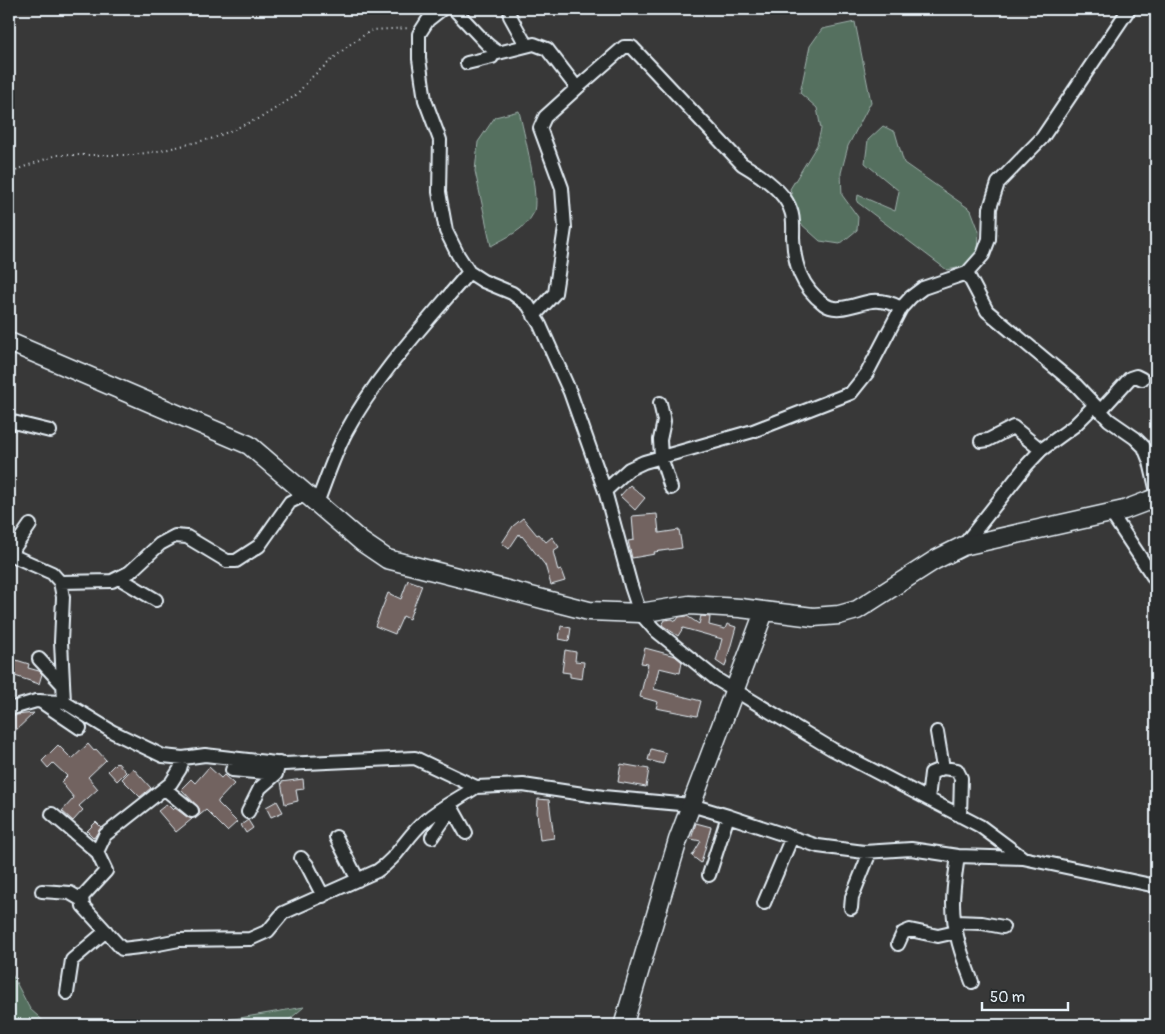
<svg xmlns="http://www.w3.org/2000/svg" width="1165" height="1034" viewBox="0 0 1165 1034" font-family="Pangolin,sans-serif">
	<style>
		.green { fill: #556f5e; stroke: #9eb0ab }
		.building { fill: #726461; stroke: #e8f1f8 }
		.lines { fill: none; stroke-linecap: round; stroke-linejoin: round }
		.street-casing { stroke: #e8f1f8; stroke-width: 16 }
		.secondary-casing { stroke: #e8f1f8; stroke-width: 21 }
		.path { stroke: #e8f1f8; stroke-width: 2; stroke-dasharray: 1 4; stroke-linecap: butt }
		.street { stroke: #2a2d2e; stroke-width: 12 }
		.secondary { stroke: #2a2d2e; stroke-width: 18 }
	</style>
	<rect width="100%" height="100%" fill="#383838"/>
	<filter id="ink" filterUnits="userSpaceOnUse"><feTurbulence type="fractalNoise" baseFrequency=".02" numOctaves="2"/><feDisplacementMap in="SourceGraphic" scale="10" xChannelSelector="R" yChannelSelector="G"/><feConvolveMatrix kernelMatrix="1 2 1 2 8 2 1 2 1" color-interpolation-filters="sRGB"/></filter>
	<g filter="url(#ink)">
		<path class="green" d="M855,22L871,102L848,146L841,173L842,195L858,217L857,230L840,244L820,241L800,223L790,189L817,145L821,129L817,108L800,93L810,46L822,29Z
			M519,111C523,129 541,199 533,214C525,230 505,238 491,246L475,171L478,142L495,117Z
			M883,126L895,132L904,163L971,210L979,231L978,253L967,266L947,270L857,202L858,195L895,211L899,191L865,163L868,140Z
			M9,969L30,1009L48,1025H9Z
			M304,1007L283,1025H199Z"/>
		<path class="building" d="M630,485L645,498L635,510L620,496Z
			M657,514L659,533L679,530L682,548L654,552L655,554L632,558L628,541L634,540L632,516Z
			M523,518L537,535L539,534L546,542L552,537L559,547L553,551L558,571L561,570L565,581L551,585L545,565L522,536L521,537L519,534L509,549L502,543L513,526Z
			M408,580L422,585L409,619L403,616L395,634L375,626L388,593L401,599Z
			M687,616L699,624L701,616L710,617L709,625L725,629L727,624L736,627L725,667L716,661L722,639L683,628L678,636L662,625L665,620L672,619L676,621L679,617Z
			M561,626L571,628L569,641L559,639Z
			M645,648L675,656L682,662L680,673L659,668L654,689L701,701L697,716L656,708L658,702L640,697L648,664L641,663Z
			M565,650L576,652L575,661L584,662L582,679L570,677V673L562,672Z
			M13,659L29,664L28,668L39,671L42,674L39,684L9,674Z
			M34,713L14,732L9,727V723L16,715Z
			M88,744L94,751L96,749L106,760L88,777L98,789L79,806L83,810L73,821L62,811L74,798L61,782L67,776L53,763L48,768L42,761L58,745L72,759Z
			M651,749L666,753L663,764L648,760Z
			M117,762L126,772L117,781L108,771Z
			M621,764L649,769L646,787L618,782Z
			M209,767L221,778L224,775L234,784L218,801V803L237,822L227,831L206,810L195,819L200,813L199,808L181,789L191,779L195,783Z
			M133,768L151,788L140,797L122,779Z
			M303,779L304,789L296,790L298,801L285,804L281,782Z
			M538,799L549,800L554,838L540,840L537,812Z
			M277,801L283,812L271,817L266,807Z
			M167,804L173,810L175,808L187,817L192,819L176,832L158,811Z
			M248,820L253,828L246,833L241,825Z
			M96,822L101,827L94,838L87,831Z
			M696,823L711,827L701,863L692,856L701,841L691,839Z"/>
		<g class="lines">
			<defs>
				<path id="street" d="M442,9L428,20L419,34V59L425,100L440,140L439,192L446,231L458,255L469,272L483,281L512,293L528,305L540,325L570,392L605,491L631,586L640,613L654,629L716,679L832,749L980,826L1023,858
					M454,9L487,44L498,53L534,44L547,49L577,88L624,47H632L742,164C759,174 785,191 791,211C794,218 793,229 793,237C794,264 801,287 824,304C837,314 857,303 872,301C882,300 892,303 901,308
					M510,16L526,45
					M467,63L492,57L495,50
					M967,273L987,311L1076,385L1109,420L1135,438L1144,447L1150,462L1156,488
					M534,316L555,293L565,228L562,188L540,128L545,117L577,88
					M660,403L664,421L660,440L661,457L671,488
					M1100,411L1130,378L1136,376L1142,379
					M9,421L50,431
					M981,441L988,440L1013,427L1041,450
					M605,491L629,469L644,462L753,431L851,393L867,373L901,308L911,297L923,288L967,273L983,255L989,239L990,208L998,183L1042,138L1129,9
					M317,503C326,480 334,455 346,432C378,373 426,323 469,272
					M1111,513L1156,581
					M963,546L1026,466L1041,450L1074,426L1095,405
					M9,554L52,573L60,582L63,597L61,642L64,702
					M10,554L30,525
					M119,578L156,600
					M60,582L112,581L130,572L160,544L175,536L187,537L227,561H236L259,546L290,502L306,494
					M39,659L63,685
					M40,701L80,728
					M9,709L36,701L64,702L113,732L163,756L183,758L205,755L284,764L415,758L476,787L523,785L603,797L691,805L728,816L818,846L864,852L911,849L958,856L1023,858L1156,886
					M937,732L943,768
					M183,758L180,769L171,783L105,835L97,852L106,871L82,897L83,906L122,949L148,946L179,940L250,939L268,931L283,913L377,871C398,858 407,835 426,820C441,807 460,798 476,787
					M232,770L276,774
					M165,789L192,811
					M928,799L931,773L943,768L957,770L961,778L960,816
					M452,808L466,833
					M248,812L260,788L276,774L279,763
					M52,814L97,852
					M336,837L358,880
					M432,837L452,808L450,804
					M958,856C956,871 953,887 953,903C953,931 962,956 972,982
					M301,858L307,865L323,896
					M709,875L728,816
					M42,891L70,893L82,900
					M764,903L792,837
					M851,908L852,897L870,852
					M955,922L982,923L1003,927
					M898,944L903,933L910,930L938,936L956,932
					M67,993L72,960L106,931"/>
				<path id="secondary" d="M9,342L249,445L362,542L387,559L589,611L640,613L689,605L740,608L813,617L839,615L857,610L935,560L963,546L1124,510L1156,498
					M629,1025L624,1023L678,840L764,612"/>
			</defs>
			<use href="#street" class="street-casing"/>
			<use href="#secondary" class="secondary-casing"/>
			<path class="path" d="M9,178L18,169L57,155H133L164,150L214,138L262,117L295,96L312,77L349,45L372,30L410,28"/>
			<use href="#street" class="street"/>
			<use href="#secondary" class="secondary"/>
		</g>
	</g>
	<rect width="1165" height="1034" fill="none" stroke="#2a2d2e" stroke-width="30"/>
	<rect x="15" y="15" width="1135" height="1004" fill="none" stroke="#e8f1f8" stroke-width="2" filter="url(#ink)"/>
	<path d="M982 1002v8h86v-8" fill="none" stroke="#e8f1f8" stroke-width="2.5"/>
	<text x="990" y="1002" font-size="15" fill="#e8f1f8" stroke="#2a2d2e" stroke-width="4" paint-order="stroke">50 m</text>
</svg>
